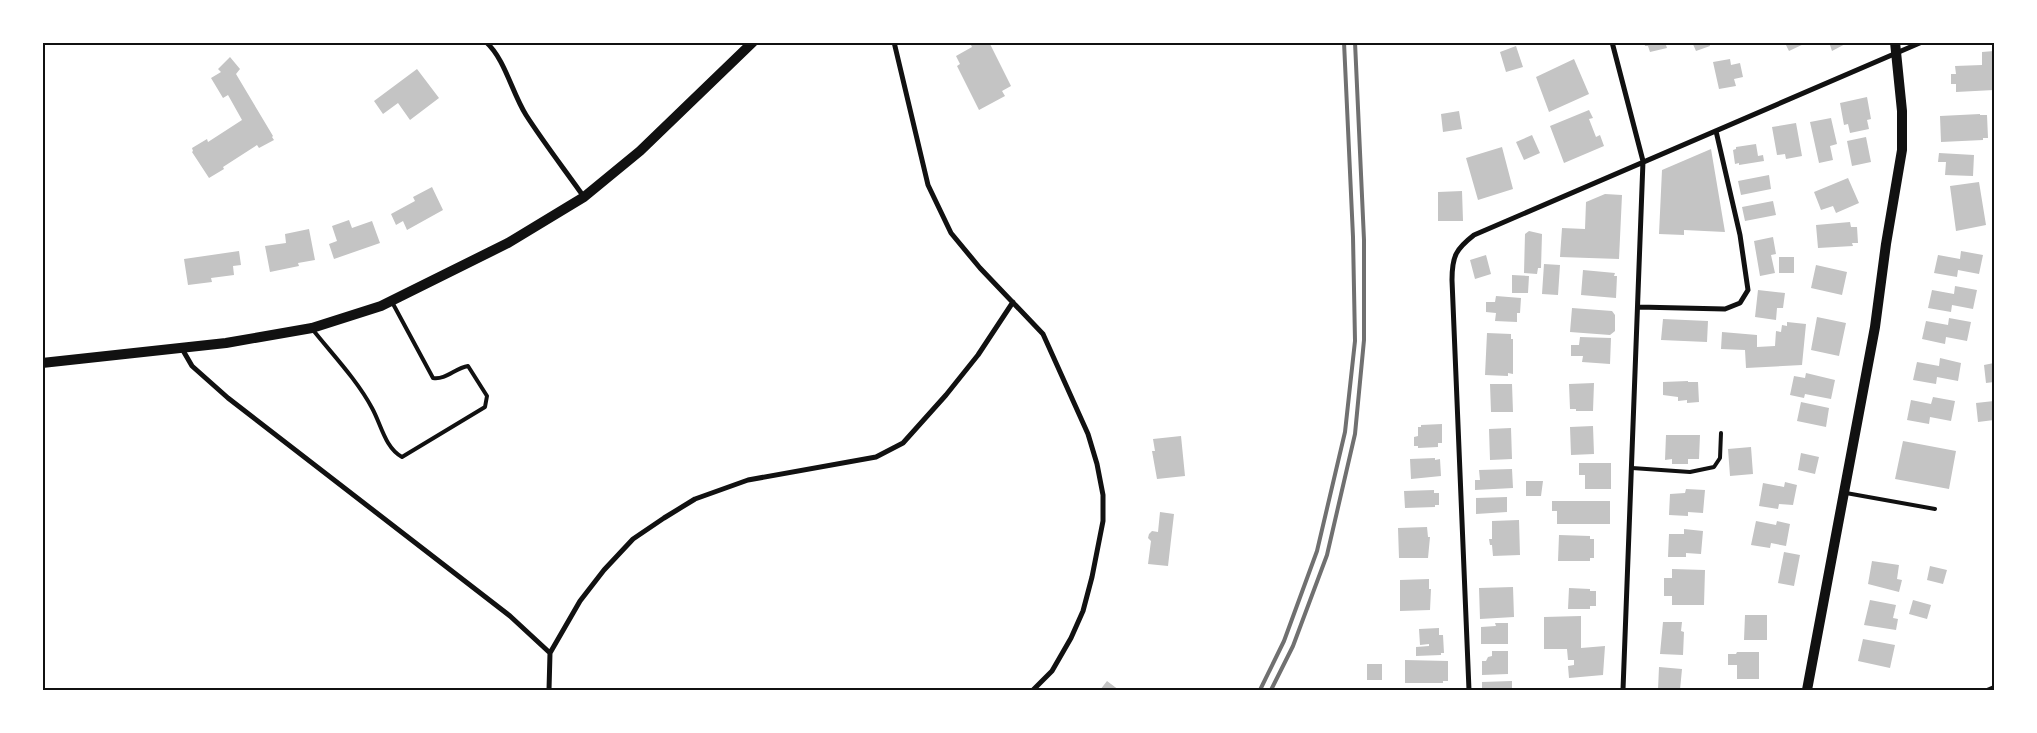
<svg xmlns="http://www.w3.org/2000/svg" width="2037" height="733" viewBox="0 0 2037 733" font-family="Ubuntu,sans-serif">
	<style>
		.building { fill: #c4c4c4 }
		.lines { fill: none; stroke-linecap: round; stroke-linejoin: round }
		.service { stroke: #111; stroke-width: 4 }
		.minor { stroke: #111; stroke-width: 5 }
		.secondary { stroke: #111; stroke-width: 10 }
		.rail { stroke: #707070; stroke-width: 4 }
		.neatline { fill: none; stroke: #111; stroke-width: 2 }
	</style>
	<rect width="100%" height="100%" fill="#fff"/>
	<path class="building" d="M975,42H989L1011,86L1002,91L1005,96L979,110L957,66L960,64L956,56L972,47L971,45Z
		M1644,42H1665L1667,48L1650,52L1648,46H1645Z
		M1692,42H1709L1710,46L1696,51Z
		M1787,42H1808L1789,51L1786,45Z
		M1829,42H1849L1832,51Z
		M1516,46L1523,67L1506,72L1500,52Z
		M1994,51V90L1956,92V84H1951V74H1956L1955,66L1982,65V52Z
		M230,57L240,69L236,74L273,136L272,137L274,140L259,148L257,145L223,167L224,169L209,178L192,152L193,151L192,148L207,139L208,142L242,120L228,95L223,98L211,78L221,72L218,69Z
		M1574,59L1589,94L1549,112L1536,77Z
		M1730,59L1731,65L1740,63L1743,77L1734,79L1736,86L1719,89L1713,62Z
		M417,69L439,98L410,120L398,103L383,114L374,101Z
		M1867,97L1871,119L1867,120L1869,129L1850,133L1848,124L1844,125L1840,103Z
		M1589,110L1593,118L1589,119L1596,137L1600,135L1604,146L1564,163L1550,126Z
		M1459,111L1462,129L1443,132L1441,114Z
		M1980,114V115H1987L1988,138H1983V140L1941,142L1940,116Z
		M1831,118L1837,144L1830,146L1833,160L1819,163L1810,122Z
		M1796,123L1802,156L1786,159L1785,154L1777,155L1772,127Z
		M1532,135L1540,153L1524,160L1516,142Z
		M1866,137L1871,162L1852,166L1847,141Z
		M1756,144L1758,156L1763,155L1764,161L1739,165V163L1735,164L1733,150L1736,149V147Z
		M1502,147L1513,189L1478,200L1466,158Z
		M1711,149L1725,232L1684,230V235L1659,234L1662,170Z
		M1939,153L1974,155L1973,176L1945,175L1946,162H1938Z
		M1769,175L1771,189L1741,195L1738,181Z
		M1848,178L1859,203L1836,213L1833,206L1821,210L1814,192Z
		M1979,182L1986,225L1956,231L1950,186Z
		M432,187L443,210L407,230L403,221L396,225L391,214L415,201L413,197Z
		M1462,191L1463,221H1438V192Z
		M1605,194L1622,195L1619,259L1560,257L1562,228L1585,229L1586,202Z
		M1773,201L1776,215L1745,221L1742,207Z
		M349,220L352,228L372,221L380,243L334,259L329,244L337,241L332,226Z
		M1850,222L1851,227H1857L1858,243H1852L1853,246L1818,248L1816,225Z
		M309,229L315,260L298,263L299,266L270,272L265,246L286,243L285,234Z
		M1529,231L1542,234L1541,268H1538L1537,274L1524,273L1525,234Z
		M1773,237L1776,254L1771,255L1775,273L1760,276L1754,241Z
		M239,251L241,265L233,266L234,275L211,278L212,282L188,285L184,259Z
		M1961,251L1983,255L1979,274L1958,270L1957,277L1934,273L1938,255L1960,259Z
		M1486,255L1491,274L1475,279L1470,260Z
		M1779,257H1794V273H1779Z
		M1544,264L1560,265L1558,295L1542,294Z
		M1816,265L1847,272L1842,295L1811,288Z
		M1583,270L1615,273L1614,276H1617L1616,298L1581,295Z
		M1512,275L1529,276L1528,293H1512Z
		M1955,286L1977,290L1973,309L1952,305L1951,312L1928,308L1932,290L1954,294Z
		M1758,290L1785,293L1783,308H1777L1776,320L1755,317Z
		M1496,296L1521,298L1520,313H1517V322L1495,321L1496,313L1486,312V302H1495Z
		M1572,308L1612,311L1615,315V331L1610,335L1570,332Z
		M1817,317L1846,323L1839,356L1811,350Z
		M1949,318L1971,322L1967,341L1946,337L1945,344L1922,339L1926,321L1948,325Z
		M1663,319L1708,321L1707,342L1661,340Z
		M1787,322L1806,324L1802,365L1746,368L1745,350L1721,349L1722,332L1757,335V347L1775,346L1776,331L1781,332L1782,325L1787,326Z
		M1487,333L1511,334V339H1513V374L1508,373V376L1485,375Z
		M1580,337L1611,338L1610,364L1582,362L1583,356H1571V345H1579Z
		M1940,358L1961,363L1958,381L1937,377L1936,384L1913,380L1917,362L1939,366Z
		M1994,363V382L1986,383L1984,365Z
		M1806,373L1835,380L1831,399L1805,394L1804,398L1790,395L1794,376L1805,378Z
		M1688,381V382H1698L1699,402L1687,403V400L1678,401V397L1663,395V382Z
		M1594,383L1593,411H1576V409H1570L1569,384Z
		M1490,384H1512L1513,412H1491Z
		M1933,397L1955,401L1951,421L1930,417L1929,424L1907,420L1911,400L1931,404Z
		M1994,401V420L1978,422L1976,403Z
		M1801,402L1829,408L1826,427L1797,421Z
		M1442,424V443H1438V447L1418,448V446H1414V437L1418,436V427H1421V425Z
		M1593,426L1594,454L1571,455L1570,427Z
		M1511,428L1512,459L1490,460L1489,429Z
		M1666,435H1700L1699,459H1688V464H1672V459L1665,460Z
		M1181,436L1185,476L1157,479L1152,451H1155L1153,439Z
		M1903,441L1956,451L1949,489L1895,479Z
		M1751,447L1753,474L1730,476L1728,449Z
		M1801,453L1819,457L1815,474L1798,470Z
		M1435,458V460L1440,459L1441,476L1411,479L1410,459Z
		M1579,463H1611V489H1585V475H1579Z
		M1512,469L1513,488L1475,490V480H1480L1479,470Z
		M1526,481H1543L1541,496H1526Z
		M1785,482L1797,485L1793,505L1779,504L1778,509L1759,506L1763,483L1784,487Z
		M1686,489L1705,490L1703,513L1688,512V516L1669,515L1670,494L1685,493Z
		M1434,490V493H1439V505H1435V507L1405,508L1404,491Z
		M1507,497V512L1476,514V498Z
		M1552,501H1610V524H1557V511H1552Z
		M1160,512L1174,514L1168,566L1148,564L1151,541L1148,538L1149,534L1152,531L1158,532Z
		M1519,520L1520,555L1493,556L1492,545H1490L1489,539H1492V521Z
		M1756,521L1776,525L1777,521L1790,524L1786,546L1771,543L1770,548L1751,545Z
		M1427,527L1428,537H1430L1428,558H1399L1398,528Z
		M1684,529L1703,531L1701,554L1686,553V557H1668L1669,534H1684Z
		M1559,535L1590,536V539H1594V558H1590V561H1558Z
		M1784,552L1800,555L1794,586L1778,583Z
		M1872,561L1899,565L1897,579L1902,580L1899,592L1868,584Z
		M1930,566L1947,570L1943,584L1927,580Z
		M1672,569L1705,570L1704,605H1672V596H1664V578H1672Z
		M1429,579V589H1431L1430,610L1400,611V580Z
		M1513,587L1514,617L1480,619L1479,588Z
		M1569,588L1590,589V591H1596V606H1590V609H1568Z
		M1870,600L1896,605L1893,618L1898,619L1896,630L1864,625Z
		M1913,600L1931,605L1927,619L1909,614Z
		M1745,615H1767V640H1744Z
		M1581,616V648L1605,646L1603,675L1569,678L1568,666L1574,665V660H1568L1567,649H1544V617Z
		M1663,622H1682L1681,631L1684,632L1683,655L1660,654Z
		M1495,623H1508V644H1481V627L1496,626Z
		M1439,628V635H1443L1444,653H1441V655L1416,656V647L1429,646V644L1420,645L1419,629Z
		M1863,639L1895,645L1890,668L1858,661Z
		M1492,651H1508V674L1482,675V661H1486L1488,657L1492,656Z
		M1737,652H1759V679H1737V665H1728V654H1736Z
		M1405,660L1448,661V681H1443V683H1405Z
		M1367,664H1382V680H1367Z
		M1659,667L1682,669L1680,690H1658Z
		M1107,681L1119,690H1100Z
		M1512,681V690H1482V682Z"/>
	<g class="lines">
		<path class="service" d="M313,330C333,355 357,380 372,408C381,424 385,448 402,457L485,407L487,396L468,366C455,368 446,380 433,378L392,302
			M1632,468L1690,472L1714,467L1720,458L1721,433
			M1846,493L1935,509
			M1987,690L1994,687"/>
		<path class="minor" d="M486,42C505,59 512,93 526,115C544,143 565,170 584,197
			M894,42L928,185L951,233L980,268L1043,334L1088,434L1097,464L1103,495V521L1092,577L1083,611L1071,638L1052,671L1033,690
			M1612,42L1643,161L1623,690
			M1638,307L1725,309L1740,303L1748,290L1740,235L1716,131
			M181,347L192,366L228,398L510,616L550,653L549,690
			M550,653L580,601L604,570L633,539L664,518L695,499L748,480L876,457L903,443L946,395L978,355L1013,302
			M1469,690L1452,280C1452,256 1456,249 1474,235L1922,42"/>
		<path class="secondary" d="M42,363L226,343L312,328L381,306L508,243L584,197L640,151L753,42
			M1807,690L1875,327L1886,244L1902,150V111L1895,42"/>
		<path class="rail" d="M1260,690L1284,641L1317,551L1345,432L1355,341L1353,237L1344,42
			M1271,690L1293,646L1327,555L1355,434L1364,340V240L1355,42"/>
	</g>
	<rect width="2037" height="733" fill="none" stroke="#ffffff" stroke-width="88"/>
	<rect x="44" y="44" width="1949" height="645" class="neatline"/>
</svg>
